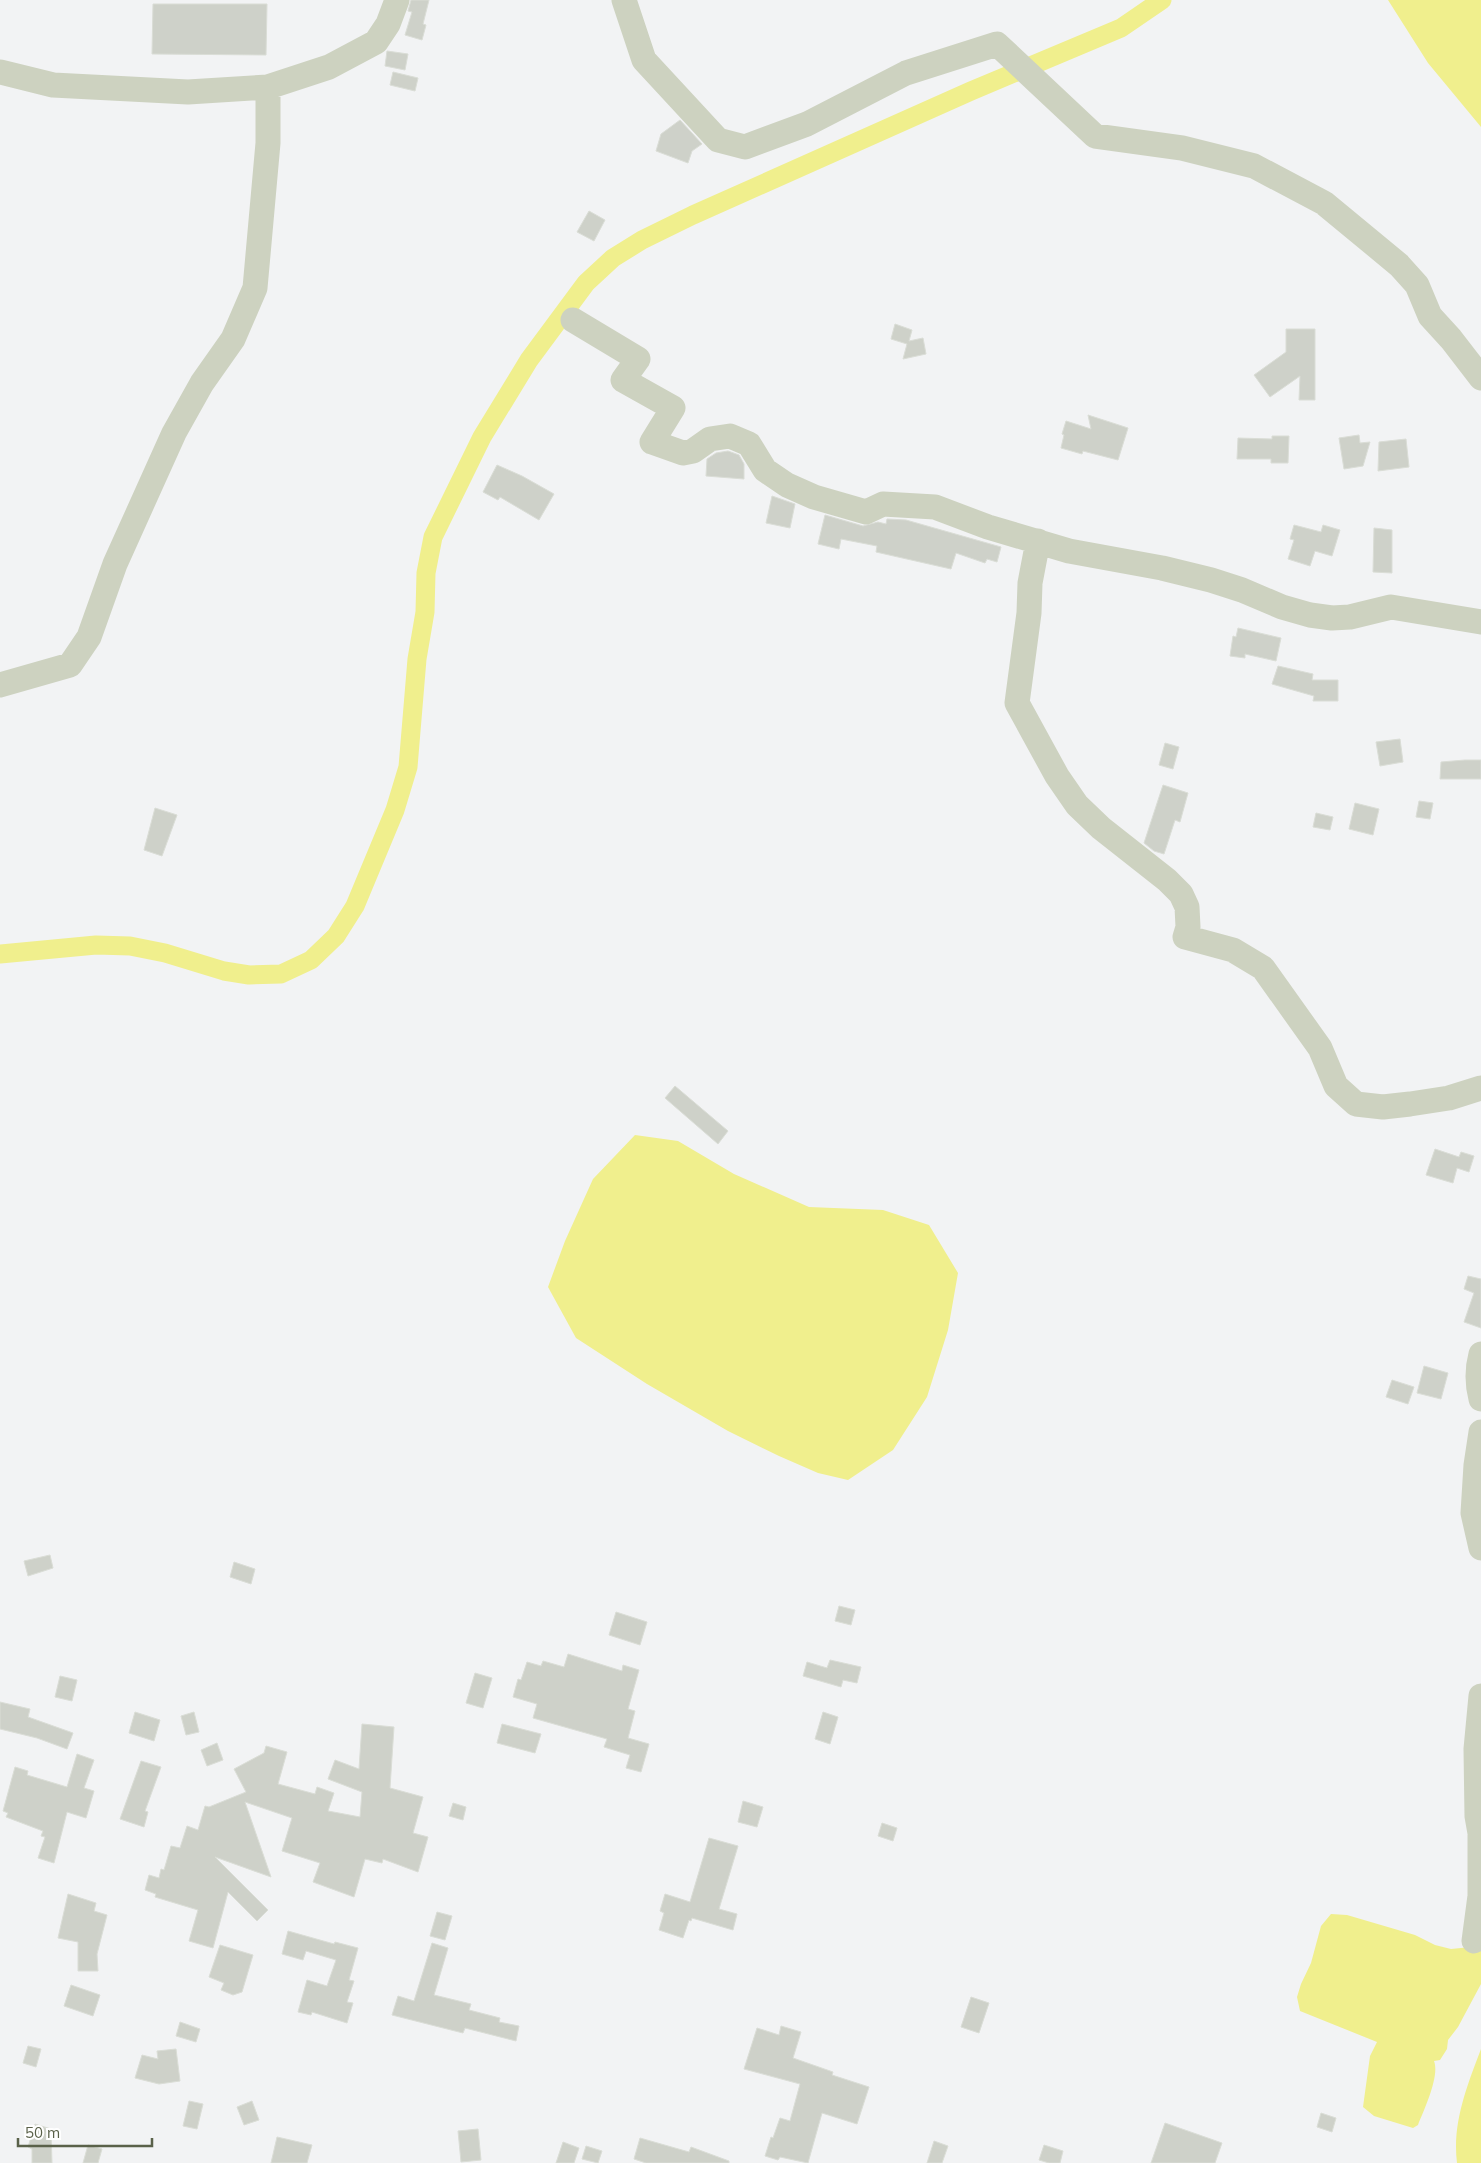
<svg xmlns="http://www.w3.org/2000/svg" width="1481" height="2163" viewBox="0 0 1481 2163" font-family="Mulish,sans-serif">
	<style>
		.water { fill: #f0ef8d }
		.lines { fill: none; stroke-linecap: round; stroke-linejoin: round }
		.canal { stroke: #f0ef8d; stroke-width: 19 }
		.building { fill: #ced1c9; stroke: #daddd6 }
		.minor { stroke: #cdd2c0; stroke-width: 25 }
	</style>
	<rect width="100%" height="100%" fill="#f2f3f4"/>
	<path class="water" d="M1388,0H1481V127L1428,63Z
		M635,1135L678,1141L734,1174L809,1207L883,1210L929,1225L958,1273L948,1330L927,1397L893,1450L848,1480L818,1473L779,1456L728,1431L647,1384L576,1338L548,1287L565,1241L593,1179Z
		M1331,1914L1347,1915L1415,1935L1435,1945L1451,1949L1481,1946V1984L1458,2027L1448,2040L1447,2049L1440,2060L1434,2061C1440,2076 1424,2110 1418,2125L1413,2128L1374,2116L1363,2107L1370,2056L1377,2042L1300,2011L1297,1997L1301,1984L1311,1963L1321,1926Z
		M1481,2049V2163H1457C1452,2123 1467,2086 1481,2049Z"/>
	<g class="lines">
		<path class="canal" d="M0,954L96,945L130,946L165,953L224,971L249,975L281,974L311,960L336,936L355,906L395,810L408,767L417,659L425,612L426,573L433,537L482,437L529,360L586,283L613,258L642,240L693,215L971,91L1121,28L1162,0"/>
	</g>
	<path class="building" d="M411,0H429L423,24L426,25L422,40L405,35L412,12L408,11Z
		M153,4H267L266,55L152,54Z
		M387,51L408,54L405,70L385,66Z
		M393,72L418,78L415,91L390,85Z
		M680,120L702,144L692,151L688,163L656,151L661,134Z
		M589,211L605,220L594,241L577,232Z
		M895,324L912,330L909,341L923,338L926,354L903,359L907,344L891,339Z
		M1286,329H1315V400H1299L1300,376L1270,397L1254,375L1286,352Z
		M1088,415L1128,428L1118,460L1083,451L1082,454L1061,448L1064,435L1062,434L1066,421L1091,429Z
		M1359,435L1360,443L1370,442L1363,466L1344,469L1339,438Z
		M1272,436H1289L1288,463H1271V459H1237L1238,438L1272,439Z
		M1406,439L1409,467L1378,471L1379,442Z
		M728,451L739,455L744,464V479L706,476L707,459L716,453Z
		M497,465L522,476L554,494L539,520L500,497L498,500L483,492Z
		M772,496L795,504L790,528L766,523Z
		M825,515L863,526L878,522L886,524L887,519L906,520L1001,547L997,562L987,559L985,563L956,553L951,569L876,552L877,546L841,539L839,549L818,544Z
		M1294,525L1321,532L1323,525L1340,530L1332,556L1315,551L1310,566L1288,559L1294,540L1290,539Z
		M1374,528L1392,530V573L1373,572Z
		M1238,628L1281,638L1276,661L1245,654V658L1230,656L1233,636L1236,637Z
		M1278,666L1313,674L1312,680H1338V701H1313L1314,696L1272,684Z
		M1400,739L1403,762L1380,766L1376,742Z
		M1165,743L1179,747L1173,769L1159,765Z
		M1465,760H1481V779H1440L1441,762Z
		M1163,785L1188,793L1180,822L1175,820L1164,854L1154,851L1144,843Z
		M1419,801L1433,803L1430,819L1416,817Z
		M1355,803L1379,809L1373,835L1349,829Z
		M155,808L177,815L162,856L144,850Z
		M1316,813L1333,817L1330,830L1313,827Z
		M675,1086L728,1131L718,1144L665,1098Z
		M1435,1149L1459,1157L1461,1152L1474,1156L1469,1172L1457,1168L1453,1183L1426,1175Z
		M1468,1276L1481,1279V1328L1464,1322L1474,1293L1464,1289Z
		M1424,1366L1448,1373L1441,1399L1417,1393Z
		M1392,1380L1414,1387L1408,1404L1386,1397Z
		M50,1555L53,1568L28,1576L24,1561Z
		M234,1562L255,1569L251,1584L230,1577Z
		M839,1606L855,1610L851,1625L835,1621Z
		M616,1612L647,1622L640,1645L609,1635Z
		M568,1654L622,1671L623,1665L639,1670L628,1709L635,1711L628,1738L649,1744L641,1772L626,1768L630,1755L604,1747L607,1739L533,1718L537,1704L513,1697L518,1679L521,1680L527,1662L541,1666L543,1661L564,1667Z
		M830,1660L861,1667L857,1683L843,1680L841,1687L803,1676L807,1662L827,1668Z
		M475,1673L492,1678L483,1708L466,1703Z
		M60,1676L77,1680L72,1701L55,1697Z
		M0,1702L30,1709L28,1717L73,1733L67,1749L37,1738L0,1729Z
		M135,1712L160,1720L154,1741L129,1733Z
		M194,1712L199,1732L186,1735L181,1716Z
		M823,1712L838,1717L830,1744L815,1739Z
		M362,1724L394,1727L390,1788L423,1797L413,1833L428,1837L418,1872L383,1859L382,1863L365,1859L354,1897L313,1882L320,1863L282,1851L292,1818L245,1802L271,1877L215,1857L268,1910L257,1921L228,1892L213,1948L189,1941L198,1910L155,1897L156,1894L145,1890L149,1875L159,1878L161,1869L164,1870L171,1846L180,1848L187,1826L198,1830L205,1806L209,1807L246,1792L234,1769L264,1753L266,1746L287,1752L278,1784L315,1794L317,1787L334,1793L328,1811L360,1817L362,1792L328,1779L335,1760L359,1769Z
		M502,1724L541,1734L535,1753L497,1743Z
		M217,1743L223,1760L207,1766L201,1750Z
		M77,1754L94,1760L84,1788L94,1791L86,1818L67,1812L54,1863L38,1858L45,1837L41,1836L43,1831L6,1817L8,1813L3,1811L15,1767L28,1771L27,1775L67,1787Z
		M141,1761L161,1767L145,1811L148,1812L144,1827L120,1819Z
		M743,1801L763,1807L757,1827L738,1822Z
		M453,1803L466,1807L463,1820L449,1816Z
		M882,1823L897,1828L893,1841L878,1836Z
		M709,1838L738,1846L719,1909L737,1914L733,1930L692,1918L691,1921L689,1920L683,1938L659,1930L664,1913L660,1911L665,1894L690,1902Z
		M68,1894L96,1903L94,1911L107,1915L97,1954L98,1971H78V1942L58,1938Z
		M437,1912L452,1916L445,1940L430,1936Z
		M288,1931L334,1944L335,1942L358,1948L349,1980L354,1981L347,2002L353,2003L347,2023L312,2012L311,2015L298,2012L307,1980L327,1986L336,1960L306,1951L303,1960L282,1954Z
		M432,1943L448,1948L434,1995L471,2004L469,2010L500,2018L499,2022L519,2026L516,2041L465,2028L463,2033L392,2015L398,1996L414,2001Z
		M220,1945L253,1955L242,1992L233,1995L221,1990L224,1983L209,1977Z
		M71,1985L100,1995L93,2016L64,2006Z
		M971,1997L989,2003L979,2033L961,2027Z
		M180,2022L200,2029L196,2042L176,2036Z
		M781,2026L801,2032L793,2058L833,2072L832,2075L869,2087L857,2124L822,2113L808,2163L780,2157L778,2160L765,2156L771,2137L773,2138L780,2118L790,2121L800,2084L744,2069L757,2028L779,2035Z
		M28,2046L41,2049L36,2067L23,2063Z
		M176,2049L180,2081L159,2084L135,2078L142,2055L158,2059L157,2051Z
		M189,2101L203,2104L197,2129L183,2126Z
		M252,2101L259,2120L244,2125L237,2107Z
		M1321,2113L1336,2118L1332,2132L1317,2127Z
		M1165,2123L1222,2143L1215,2163H1151Z
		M35,2124L51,2129L52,2163H32V2149L28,2147Z
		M478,2129L481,2160L461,2162L458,2131Z
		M277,2137L312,2145L307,2163H271Z
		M640,2138L689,2152L691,2147L729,2161V2163H646L634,2159Z
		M934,2141L948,2146L942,2163H927Z
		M563,2142L579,2148L574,2163H556Z
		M88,2145L102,2149L98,2163H83Z
		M1044,2145L1063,2151L1060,2163H1049L1039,2160Z
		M586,2146L602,2151L598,2163L582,2159Z"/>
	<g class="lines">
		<path class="minor" d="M624,0L644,60L718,140L745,147L807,124L906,73L997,44L1095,136L1182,148L1254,166L1324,203L1399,265L1417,285L1430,316L1451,339L1481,378
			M0,72L53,85L188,92L268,87L329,67L376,42L388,24L397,0
			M573,320L638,359L623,380L673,408L652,442L683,453L693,451L710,439L730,436L749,444L765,470L787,485L814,497L866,512L883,504L935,507L988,527L1069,551L1162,568L1211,580L1242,590L1282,607L1310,615L1332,618L1350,617L1391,607L1481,622
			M1038,541L1030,583L1029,613L1017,703L1057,776L1077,805L1101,828L1167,880L1181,894L1187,907L1188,927L1185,937L1233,950L1263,968L1320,1048L1336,1086L1356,1104L1383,1107L1410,1104L1449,1098L1481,1088
			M0,685L70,665L89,637L115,564L174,433L202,383L233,339L255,288L268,143V87
			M1481,1354C1477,1369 1477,1384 1481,1399
			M1481,1432L1476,1465L1473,1513L1481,1548
			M1474,1941L1480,1896V1833L1477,1816L1476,1749L1481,1696"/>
	</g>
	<path d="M18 2138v8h134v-8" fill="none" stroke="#5a6149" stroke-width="2.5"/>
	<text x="25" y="2138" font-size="15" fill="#5a6149" stroke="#ffffff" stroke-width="4" paint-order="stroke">50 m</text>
</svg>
